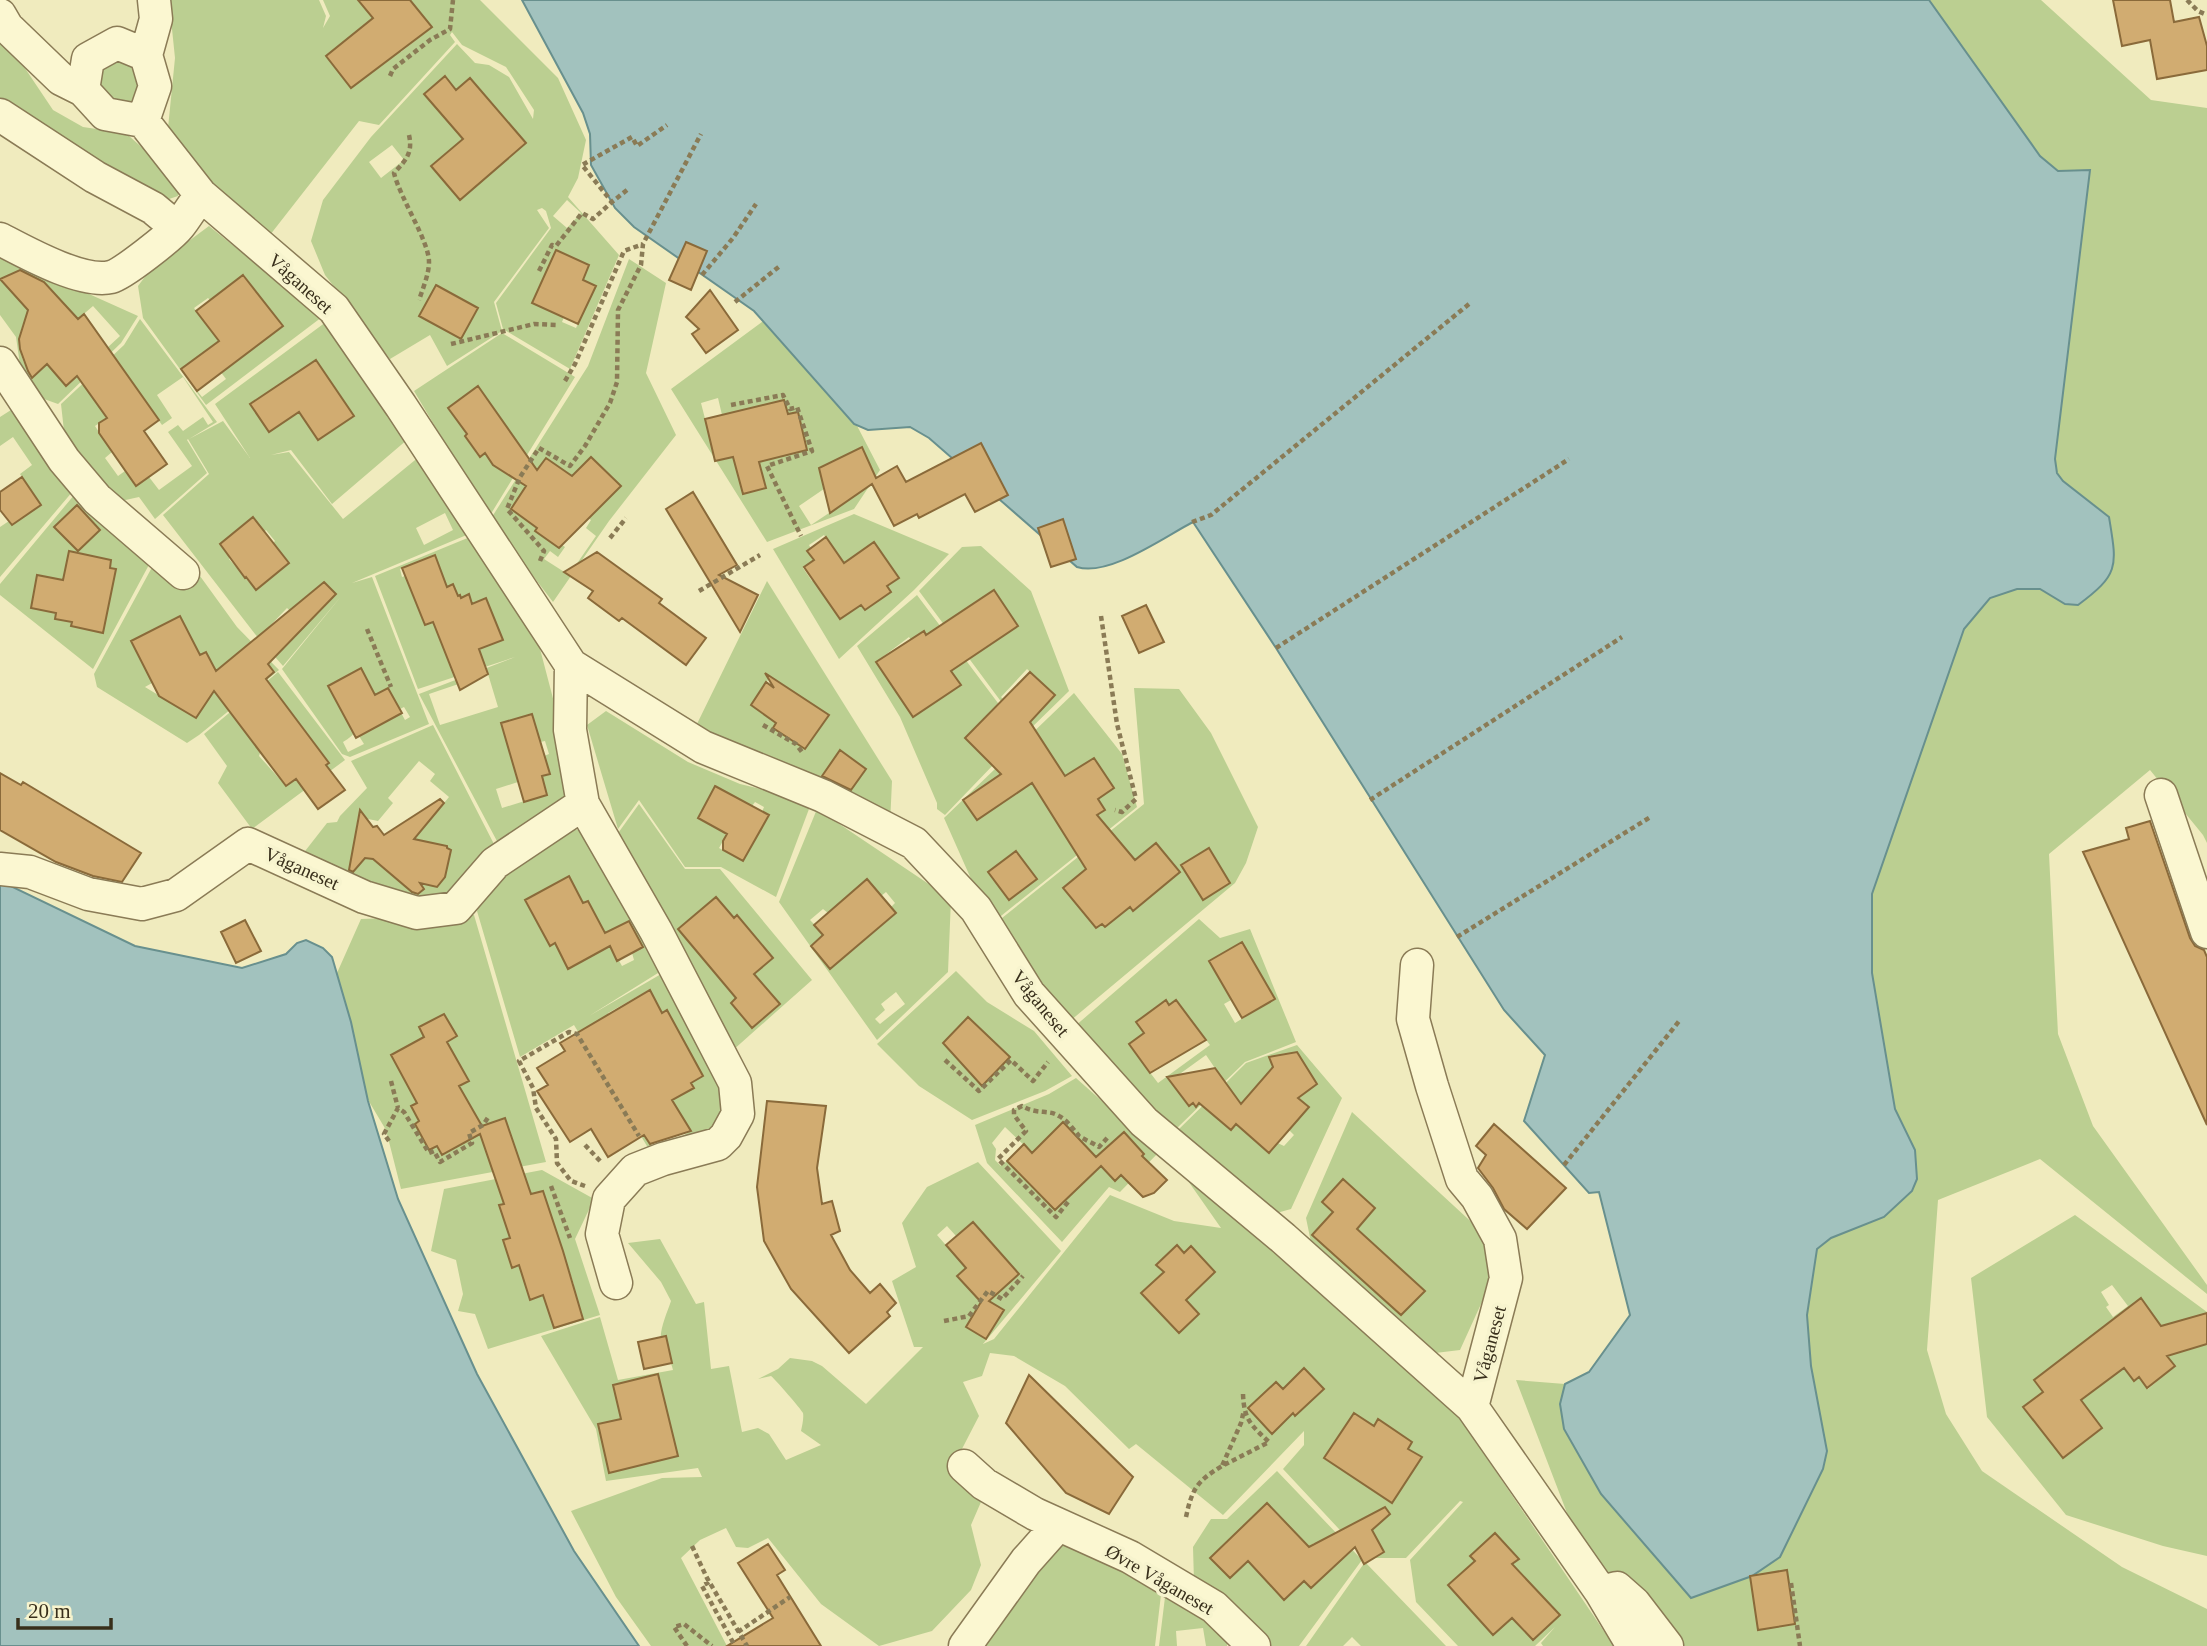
<svg xmlns="http://www.w3.org/2000/svg" width="2207" height="1646" viewBox="0 0 2207 1646" font-family="'Times New Roman',serif">
	<style>
		.green { fill: #bbcf91; fill-rule: evenodd }
		.water { fill: #a2c2be; stroke: #68908e; stroke-width: 2 }
		.building { fill: #d1ac71; stroke: #8a6a3a; stroke-width: 2 }
		.lines { fill: none; stroke-linecap: round; stroke-linejoin: round }
		.minor-casing { stroke: #8a7b56; stroke-width: 35 }
		.path { stroke: #8a7b56; stroke-width: 4.5; stroke-dasharray: 5 3.5; stroke-linecap: butt }
		.minor { stroke: #fbf7d1; stroke-width: 32 }
		.labels { text-anchor: middle; stroke-width: 7; stroke-linejoin: round; paint-order: stroke }
		.street-label { font-size: 19px; fill: #382f1b; stroke: #f7f4ce }
	</style>
	<rect width="100%" height="100%" fill="#f0ebbe"/>
	<path class="green" d="M169,0H319L326,16L323,28L330,16L323,0H358L401,52L431,28L410,0H480L558,78L586,140L578,178L568,197L619,255L570,369L503,329L496,303L551,228L546,211L542,208L537,210L549,228L494,302L502,331L447,366L430,335L390,359L325,275L311,241L323,200L371,137L457,44L475,63L489,65L509,77L533,119L534,110L506,67L462,45L452,32L450,35L455,42L379,125L359,121L270,235L215,188L168,128L175,58ZM445,76L456,90L470,78L525,143L460,200L467,136ZM392,145L404,160L381,178L369,162ZM567,200L581,213L567,228L553,216ZM557,250L589,265L583,280L596,286L576,328L562,322L564,317L532,302ZM436,286L461,339L420,316Z
		M1929,0H2041L2151,100L2207,108V843L2203,835L2150,770L2049,854L2058,1034L2093,1126L2207,1285V1294L2040,1159L1938,1200L1927,1350L1946,1414L1982,1471L2122,1567L2207,1609V1646H1618L1516,1380L1565,1384L1560,1404L1564,1429L1811,1366L1807,1315L1817,1249L1831,1238L1884,1217L1915,1150L1895,1109L1872,973V894L1964,629L1990,598L2017,589H2040L2065,604L2109,517L2063,481L2057,473L2055,459L2089,173L2058,171L2040,156Z
		M0,31L53,110L83,127L117,132L129,136L163,166L179,189L178,196L166,200L145,193L17,113L0,98Z
		M115,54L138,66L142,102L118,105L100,87C100,72 103,63 115,54Z
		M209,226L322,317L206,405L143,318L138,286L150,270ZM244,275L282,326L220,325L211,331L194,308L208,298L210,300ZM205,351L226,379L202,397L181,370Z
		M0,254L138,316L121,343L58,404L44,399L20,365L16,337L0,315ZM21,270L32,276L42,286L46,284L78,319L93,306L120,336L67,385L47,364L33,377C16,356 16,334 29,311L3,282L10,275Z
		M629,259L666,283L646,373L676,435L609,521L553,602L490,520L588,366ZM591,457L620,486L605,501L576,472ZM546,458L581,482L569,505L591,520L586,528L596,536L569,575L544,559L550,551L558,557L565,547L511,509Z
		M770,316L840,393L880,470L854,509L767,542L671,389ZM718,398L722,415L784,400L788,414L798,412L797,453L774,458L771,448L730,458L714,454L701,403ZM862,447L873,470L860,477L849,453ZM761,470L766,488L743,494L739,476ZM837,480L850,499L811,525L799,506Z
		M140,319L217,422L189,439L223,421L250,458L215,404L326,322L408,439L332,504L291,450L271,455L289,452L343,519L420,456L469,534L352,583L372,577L429,724L350,757L342,754L282,669L343,594L283,666L255,634L163,515L209,474L188,439L187,440L207,473L155,519L139,497L121,501L93,473L65,440L61,404L124,345ZM183,377L213,422L208,425L203,417L183,431L178,425L168,432L192,466L159,490L149,477L136,486L125,471L118,476L105,458L112,452L95,426L107,418L97,404L130,380L162,425L172,418L157,395ZM297,409L353,416L318,440ZM445,513L453,530L424,545L416,528ZM253,518L264,532L266,530L275,541L273,543L289,563L256,590L229,559L230,557L220,544ZM287,608L305,625L266,630ZM388,688L400,709L404,707L410,717L405,720L400,711L359,736L364,744L348,752L343,742C369,728 360,702 388,688Z
		M502,333L575,377L489,517L414,391ZM478,386L499,448L487,457L485,453L479,457L465,437L467,434L448,408Z
		M11,410L73,491L0,577V527L9,521L12,525L24,510L38,500L20,474L32,465L13,437L0,446V417Z
		M75,494L151,561L93,669L0,595V584ZM77,505L100,529L78,551L55,527ZM69,551L111,560L110,568L116,570L109,601L97,631L71,626L72,622L56,613Z
		M854,514L949,554L914,590L839,659L773,549ZM824,535L835,551V565L812,581L803,568L814,560L808,552L811,549L809,545Z
		M470,537L534,626L576,786L563,809L498,843L419,694L515,657L418,689L375,576ZM435,555L442,588L453,584L458,596L461,598L469,595L472,604L486,599L503,640L479,649L481,655L450,666L433,622L425,625L412,594L408,575L402,577L400,569ZM488,674L498,707L440,725L429,694ZM530,715L540,742L545,741L549,754L544,756L550,774L542,776L547,794L502,808L496,789L518,782L505,736L507,721Z
		M981,546L1031,591L1069,691L1025,734L919,591L962,547ZM994,590L1018,626L979,652ZM1027,669L1055,695L1029,723L1001,697Z
		M163,547L192,565L237,627L279,670L199,735L187,743L97,687L94,674ZM250,643L274,672L249,692L225,664ZM206,652L221,680L196,718L145,687Z
		M767,581L892,781L890,824L694,730ZM770,677L794,742L773,728L776,723L751,705ZM840,751L865,769L847,795L822,776Z
		M917,595L1022,735L945,815L937,809V803L900,717L857,646ZM924,631L960,685L931,705L897,693L876,662L909,637L911,640ZM992,710H993L989,762L965,738Z
		M278,672L345,760L252,829L218,783L227,766L204,734ZM279,696L325,757L286,786L259,756L261,750L240,725Z
		M1134,688L1179,689L1211,733L1258,827L1246,863L1235,883L1070,1021L992,926L1144,804ZM1156,843L1180,872L1133,911L1130,907L1105,927L1102,924L1097,928L1063,888L1079,875L1135,860ZM1209,848L1230,883L1203,900L1181,865Z
		M1074,693L1122,754L1137,807L991,924L944,818ZM1050,753L1065,776L1098,799L1105,809L1065,835L1024,770ZM964,799L997,806L977,820ZM1016,851L1037,879L1009,900L988,872Z
		M606,711L688,762L740,784L812,801L776,897L721,867H685L639,800L618,829L587,725ZM716,786L752,806L755,802L764,807L762,812L768,815L743,861L719,848L727,834L698,818Z
		M433,725L496,848L448,895L425,904L387,898L302,855L327,823L337,822L340,816L367,788L351,761ZM419,761L435,774L430,781L449,797L414,839L423,844L427,842L447,846V848L451,850L445,877L437,886L401,880L380,865L379,860L352,855L358,817L378,821L393,803L388,798Z
		M639,804L685,869H720L812,980L732,1051L616,836ZM716,897L734,918L738,916L773,958L699,947L682,926ZM758,979L780,1004L752,1027L731,1003Z
		M817,809L951,899L948,972L877,1040L779,902ZM867,879L881,896L886,892L895,903L831,968L811,946L824,934L810,920L823,909L828,913ZM896,992L905,1004L880,1024L875,1019L885,1010L881,1004Z
		M570,827L593,836L666,968L589,1016L668,970L724,1081L729,1122L653,1156L574,1025L520,1057L477,911L487,886ZM569,877L583,903L588,901L568,969L555,943L549,945L525,900ZM630,921L643,947L632,953L634,960L622,966L604,934ZM649,990L662,1013L667,1011L703,1076L691,1083L693,1087L657,1101L608,1013ZM637,1122L691,1131L656,1152Z
		M474,915L546,1162L401,1189L386,1130L361,1088L337,973L361,919ZM444,1014L456,1036L447,1042L468,1080L459,1086L481,1125L465,1133L468,1141L442,1155L437,1146L429,1149L415,1124L419,1121L411,1107L417,1103L391,1055L424,1037L419,1027ZM505,1119L516,1150L489,1160L478,1128Z
		M1199,919L1220,938L1250,929L1296,1042L1245,1062L1175,1130L1125,1086L1074,1027ZM1242,942L1274,999L1235,1023L1224,1004L1231,1000L1209,961ZM1166,1000L1169,1005L1176,1000L1210,1045L1158,1083L1129,1045L1144,1033L1137,1022ZM1206,1055L1221,1077L1196,1107L1193,1103L1188,1106L1170,1081Z
		M956,971L987,1002L1034,1031L1072,1076L1045,1091L972,1120L919,1086L877,1044ZM968,1017L982,1086L943,1043Z
		M1297,1045L1342,1098L1291,1209L1273,1214L1176,1132L1246,1063ZM1297,1052L1317,1084L1298,1098L1309,1107L1289,1130L1294,1135L1284,1146L1236,1124L1231,1130L1224,1124L1267,1074L1279,1081L1270,1057Z
		M1076,1078L1159,1152L1120,1192L1109,1187L1062,1242L987,1163L975,1125L1049,1094ZM1005,1127L1032,1153L1103,1165L1056,1209L1007,1161L1001,1166L995,1160L996,1149L992,1143ZM1124,1132L1144,1153L1115,1181L1099,1155Z
		M1352,1112L1492,1241L1491,1282L1460,1350L1427,1354L1313,1252L1306,1218Z
		M978,1162L1061,1251L983,1344L994,1339L1110,1195L1174,1221L1221,1228L1179,1168L1342,1304L1455,1411L1614,1646H1543L1541,1643L1555,1627L1535,1646H1458L1416,1602L1410,1560L1463,1502L1460,1501L1406,1558H1366L1283,1469L1304,1445V1431L1223,1515L1136,1444L1129,1449L1065,1386L1014,1356L990,1353L982,1376L963,1382L979,1416L949,1474L984,1495L971,1525L981,1565L971,1590L932,1631L879,1646L821,1604L768,1538L748,1548L736,1547L726,1528L700,1540L681,1558L727,1646H651L616,1597L571,1511L662,1478L702,1477L698,1468L606,1481L596,1429L541,1336L600,1317L618,1380L673,1370C671,1360 663,1349 661,1342C659,1330 667,1313 671,1301L661,1282L628,1243L660,1239L696,1304L704,1302L711,1369L729,1366L742,1432L758,1428L769,1434L786,1460L821,1445L801,1431C802,1426 804,1418 803,1413C801,1409 775,1379 771,1376L758,1379L778,1369L790,1358L812,1361L822,1366L866,1404L923,1347H914L892,1281L916,1267L902,1223L927,1187ZM973,1222L1011,1265V1266L966,1268L937,1235L947,1226L956,1236ZM1177,1245L1184,1253L1191,1246L1215,1272L1186,1300L1199,1314L1179,1333L1142,1294L1164,1272L1156,1264ZM1304,1369L1321,1386L1299,1408L1301,1410L1296,1415L1293,1413L1272,1434L1248,1408L1275,1382L1283,1389ZM658,1374L677,1456L609,1473L598,1424L621,1419L613,1385ZM1354,1413L1374,1426L1378,1420L1412,1442L1408,1449L1421,1457L1324,1458ZM1495,1533L1518,1559L1502,1573L1475,1561L1470,1557Z
		M542,1170L594,1199L575,1239L600,1315L488,1349L475,1314L458,1311L463,1294L456,1260L431,1251L444,1189ZM543,1191L574,1285L530,1299L521,1268L519,1265L512,1267L503,1241L510,1238L511,1235L499,1206ZM544,1298L583,1319L555,1328Z
		M2075,1215L2207,1312V1327L2179,1352L2207,1344V1556L2163,1546L2066,1515L1987,1417L1971,1278ZM2112,1285L2128,1306L2113,1317L2106,1307L2109,1305L2101,1292ZM2141,1299L2162,1327L2133,1348L2112,1320ZM2158,1343L2175,1366L2148,1389L2139,1377L2134,1381ZM2108,1378V1380L2081,1400L2102,1429L2063,1458L2024,1407L2043,1392Z
		M1277,1471L1362,1560L1299,1646H1266L1194,1582L1193,1547L1211,1519H1227ZM1268,1504L1309,1547L1314,1543L1332,1563L1320,1575L1322,1578L1312,1588L1304,1581L1284,1600L1248,1561L1230,1578L1211,1558Z
		M1079,1542L1162,1586L1155,1646H976L1052,1544Z
		M1365,1562L1446,1646H1361L1352,1637L1343,1646H1306Z
		M1166,1589L1227,1624V1646H1206L1203,1628L1176,1631L1177,1646H1159Z"/>
	<path class="water" d="M522,0H1929L2040,156L2058,171L2090,170L2055,459L2057,473L2063,481L2109,517C2117,566 2120,574 2078,605L2065,604L2040,589H2017L1990,598L1964,629L1872,894V973L1895,1109L1915,1150L1917,1179L1912,1191L1884,1217L1831,1238L1817,1249L1807,1315L1811,1366L1827,1451L1823,1469L1780,1557L1752,1576L1691,1598L1601,1494L1564,1429L1560,1404L1565,1384L1589,1372L1630,1315L1599,1192L1589,1193L1524,1121L1545,1055L1504,1010L1276,648L1193,522C1164,537 1109,577 1077,567L929,438L910,427L868,430L854,424L754,311L634,227L615,208L591,165L590,134L583,113Z
		M0,881L135,946L242,968L286,954L297,943L306,940L323,948L332,957L351,1022L368,1101L398,1199L477,1374L574,1551L639,1646H0Z"/>
	<path class="building" d="M358,0H410L432,27L351,88L326,56L373,18Z
		M2113,0H2170L2174,22L2199,17L2207,46V70L2157,79L2150,40L2122,46Z
		M445,76L456,90L470,78L526,143L460,200L431,166L463,139L424,94Z
		M686,242L707,251L691,290L669,280Z
		M556,250L589,265L583,280L596,286L578,324L532,303Z
		M20,270L44,282L78,319L84,314L159,420L144,431L167,464L136,486L99,433V423L107,418L77,376L66,386L47,364L32,378L28,371L20,349L19,339L28,310L0,279Z
		M243,275L283,326L197,391L181,369L219,341L196,311Z
		M436,285L478,308L461,339L419,316Z
		M710,290L738,330L706,353L692,334L699,329L686,317Z
		M316,360L354,416L318,440L299,412L269,432L250,404Z
		M478,386L537,470L546,458L572,476L591,457L621,486L559,548L535,531L537,528L511,509L526,486L493,465L485,453L480,457L465,436L467,434L448,408Z
		M784,400L788,414L798,412L807,450L759,462L766,488L743,494L733,457L715,461L705,419Z
		M981,443L1008,495L975,512L965,494L919,518L917,514L894,526L872,484L830,513L819,468L862,447L876,478L897,466L906,482Z
		M22,477L41,505L12,525L0,510V492Z
		M693,492L737,565L719,575L758,595L740,632L666,509Z
		M77,505L100,530L78,551L54,527Z
		M253,517L289,563L256,590L246,577L245,578L220,544Z
		M1063,519L1076,559L1051,567L1038,528Z
		M826,537L844,563L874,542L899,578L887,586L891,592L865,610L861,605L840,619L804,567L814,560L807,551Z
		M69,551L111,560L110,568L116,569L103,633L71,626L72,622L55,619L56,613L31,608L37,575L63,580Z
		M597,552L662,599L659,603L706,638L686,665L622,618L619,621L588,598L593,591L564,572Z
		M435,555L447,587L453,584L458,596L460,595L461,598L469,594L472,604L486,598L503,640L479,649L488,674L460,690L433,622L425,625L402,568Z
		M324,582L336,594L268,664L274,672L266,679L329,763L326,765L345,790L318,809L296,779L286,786L214,691L196,718L159,696L131,641L180,616L200,655L206,652L216,671Z
		M994,590L1018,626L951,671L961,685L913,717L876,662L924,631L926,635Z
		M1146,605L1164,642L1139,653L1122,616Z
		M361,668L375,695L388,688L402,713L356,738L328,686Z
		M1030,672L1055,695L1030,722L1065,776L1094,758L1114,788L1098,799L1105,810L1097,815L1135,860L1156,843L1180,872L1133,911L1130,907L1105,927L1102,924L1096,928L1063,888L1086,869L1032,783L977,820L963,800L1001,774L965,738Z
		M765,673L829,715L805,749L773,728L776,723L751,705L766,682L774,688Z
		M532,714L550,774L542,776L547,795L524,802L501,723Z
		M840,750L866,769L851,790L822,776Z
		M0,773L21,785L23,782L141,853L122,882L93,876L56,862L0,830Z
		M715,786L769,815L743,861L723,850V841L727,834L698,818Z
		M440,799L444,803L414,839L447,846V848L451,850L445,877L437,887L420,883L424,889L418,894L412,892L373,859L365,858L353,872L349,870L360,810L373,827L377,826L384,835Z
		M2150,821L2190,938L2195,946L2204,950L2207,957V1125L2083,852L2129,839L2126,828Z
		M1209,848L1230,883L1203,900L1181,865Z
		M1016,851L1037,879L1009,900L988,872Z
		M569,876L583,903L588,901L605,933L629,921L643,947L617,961L610,946L568,969L555,943L550,946L525,900Z
		M867,879L896,913L830,969L811,946L823,935L814,925Z
		M716,897L734,918L737,915L773,958L754,974L780,1004L752,1028L731,1003L736,998L678,929Z
		M245,920L261,951L236,963L221,932Z
		M1242,942L1275,999L1242,1018L1209,961Z
		M650,990L662,1013L667,1010L703,1076L691,1083L694,1088L672,1100L691,1131L650,1144L644,1135L608,1157L591,1129L570,1142L537,1091L548,1085L537,1068L565,1051L560,1043Z
		M1166,1000L1169,1005L1176,1000L1206,1040L1150,1073L1129,1044L1144,1033L1136,1022Z
		M444,1014L457,1036L447,1042L469,1081L459,1086L482,1126L505,1118L531,1194L543,1191L563,1251L583,1319L554,1328L543,1295L530,1300L519,1265L512,1268L503,1240L510,1238L499,1205L504,1204L480,1134L442,1155L437,1146L429,1150L415,1124L419,1121L411,1106L417,1103L391,1055L424,1037L419,1027Z
		M968,1017L1010,1057L982,1086L943,1043Z
		M1297,1052L1317,1084L1298,1098L1309,1107L1269,1153L1236,1124L1231,1130L1199,1103L1196,1107L1193,1103L1189,1106L1167,1077L1215,1068L1241,1104L1273,1067L1269,1057Z
		M767,1101L826,1106L817,1168L822,1204L832,1201L840,1231L831,1235L850,1270L870,1293L880,1284L896,1303L887,1312L890,1316L849,1353L791,1289L764,1241L757,1187Z
		M1063,1122L1096,1157L1124,1132L1144,1154L1142,1156L1167,1180L1154,1193L1143,1197L1121,1175L1115,1181L1101,1166L1055,1210L1007,1161L1024,1144L1032,1153Z
		M1494,1124L1566,1188L1527,1229L1504,1209L1493,1188L1478,1168L1486,1155L1476,1146Z
		M1343,1179L1375,1208L1357,1229L1425,1291L1401,1315L1312,1235L1333,1212L1322,1202Z
		M973,1222L1019,1274L989,1301L1004,1310L986,1339L966,1327L981,1302L957,1276L966,1268L946,1245Z
		M1177,1245L1184,1253L1191,1246L1215,1272L1186,1300L1199,1314L1179,1333L1141,1293L1164,1272L1156,1265Z
		M2141,1298L2161,1326L2207,1313V1344L2167,1356L2175,1366L2147,1388L2139,1377L2134,1381L2124,1368L2081,1400L2102,1428L2063,1458L2023,1407L2043,1392L2034,1380Z
		M666,1336L672,1363L644,1369L638,1342Z
		M1304,1368L1324,1389L1295,1416L1293,1413L1272,1434L1248,1408L1276,1382L1283,1389Z
		M658,1374L678,1456L609,1473L598,1424L621,1419L613,1385Z
		M1029,1375L1133,1477L1109,1514L1066,1493L1006,1423Z
		M1354,1413L1374,1426L1378,1419L1412,1442L1408,1449L1422,1457L1392,1503L1324,1458Z
		M1267,1503L1309,1547L1385,1507L1390,1514L1372,1530L1384,1552L1364,1564L1355,1547L1311,1588L1304,1581L1284,1600L1248,1561L1230,1578L1210,1558Z
		M1495,1533L1519,1559L1512,1564L1560,1615L1533,1640L1512,1618L1493,1635L1448,1585L1475,1561L1470,1556Z
		M768,1544L785,1570L777,1575L821,1646H727L773,1618L738,1563Z
		M1787,1570L1795,1624L1758,1630L1750,1576Z"/>
	<g class="lines">
		<defs>
			<path id="minor" d="M0,15L7,27L61,79L83,90
				M146,55L156,19L154,0
				M0,115L95,177L153,208L177,228
				M143,121L155,86L146,55L117,43L88,59L83,90L105,114L143,121L201,195L334,309L401,406L571,665L703,747L823,796L914,843L976,909L1029,994L1144,1122L1283,1238L1472,1407L1601,1592L1633,1646
				M0,239C25,252 82,284 111,277C123,274 171,236 179,226C187,216 193,205 201,195
				M0,363L64,460L97,499L183,573
				M571,665L570,730L583,804L656,931L735,1083L738,1114L726,1136L718,1144L663,1159L635,1170L609,1199L602,1234L616,1283
				M2161,795L2207,932
				M0,869L30,872L88,894L142,904L176,895L248,844L364,897L417,913L456,908L495,863L583,804
				M1417,965L1413,1019L1432,1086L1462,1179L1477,1197L1500,1239L1506,1278L1472,1407
				M964,1466L984,1484L1035,1514L1130,1557L1214,1607L1254,1646
				M1601,1592L1617,1588L1634,1603L1667,1646
				M965,1646L1026,1561L1058,1525"/>
		</defs>
		<use href="#minor" class="minor-casing"/>
		<path class="path" d="M2187,0L2198,11L2207,15
			M390,76L393,69L430,40L450,29L453,0
			M409,135C413,153 406,160 394,173C400,198 429,241 429,262C429,274 423,288 419,300
			M627,190L612,202L582,165L632,137L637,146L667,125
			M539,271L552,245L556,246L582,213L593,219L612,202
			M702,275L733,238L756,204
			M735,302L781,265
			M451,344L534,324L558,325
			M565,381L575,364L624,251L643,244
			M731,405L783,395L790,409L797,407L812,451L767,466L801,536
			M1192,522L1211,515L1469,304
			M610,538L626,518
			M540,561L544,551L507,509L520,477L539,448L570,466L585,446L610,403L617,382L618,310L641,265L643,244L701,134
			M699,591L760,555
			M1101,616L1117,724L1136,799L1122,812L1115,810
			M367,629L391,687
			M1276,648L1569,459
			M763,725L796,744L802,752
			M1370,800L1622,637
			M1457,937L1652,816
			M945,1060L979,1091L1011,1060L1033,1081L1048,1062
			M391,1081L398,1108
			M389,1141L384,1134L398,1108L404,1112L429,1153L434,1151L440,1162L472,1143L469,1133L483,1125L489,1116
			M585,1145L601,1162
			M1564,1165L1680,1020
			M551,1186L570,1238
			M585,1186L571,1181L557,1163L556,1139L536,1108L533,1088L519,1061L569,1032L577,1034L639,1136
			M1068,1202L1056,1217L998,1159L1026,1131L1014,1115V1110L1022,1106C1037,1115 1048,1109 1059,1116C1067,1120 1073,1129 1079,1136C1085,1140 1093,1143 1099,1147L1108,1137
			M944,1321L969,1316L988,1291L1002,1299L1023,1276
			M1243,1394C1244,1420 1251,1425 1269,1442L1222,1466L1241,1423L1244,1410
			M1186,1517C1192,1489 1197,1481 1222,1466
			M692,1546L707,1578L747,1646
			M709,1582L702,1586L735,1646
			M1791,1583L1800,1646
			M738,1632L790,1597
			M687,1646L674,1627L684,1624L712,1646"/>
		<use href="#minor" class="minor"/>
	</g>
	<g class="labels">
		<g class="street-label">
			<text transform="translate(301 283) rotate(42)" y="7">Våganeset</text>
			<text transform="translate(302 868) rotate(24)" y="7">Våganeset</text>
			<text transform="translate(1041 1003) rotate(51)" y="7">Våganeset</text>
			<text transform="translate(1489 1344) rotate(-75)" y="7">Våganeset</text>
			<text transform="translate(1160 1579) rotate(30)" y="7">Øvre Våganeset</text>
		</g>
	</g>
	<path d="M18 1618v10h93v-10" fill="none" stroke="#382f1b" stroke-width="3.5"/>
	<text x="28" y="1618" font-size="21" fill="#382f1b" stroke="#f7f4ce" stroke-width="5" paint-order="stroke">20 m</text>
</svg>
